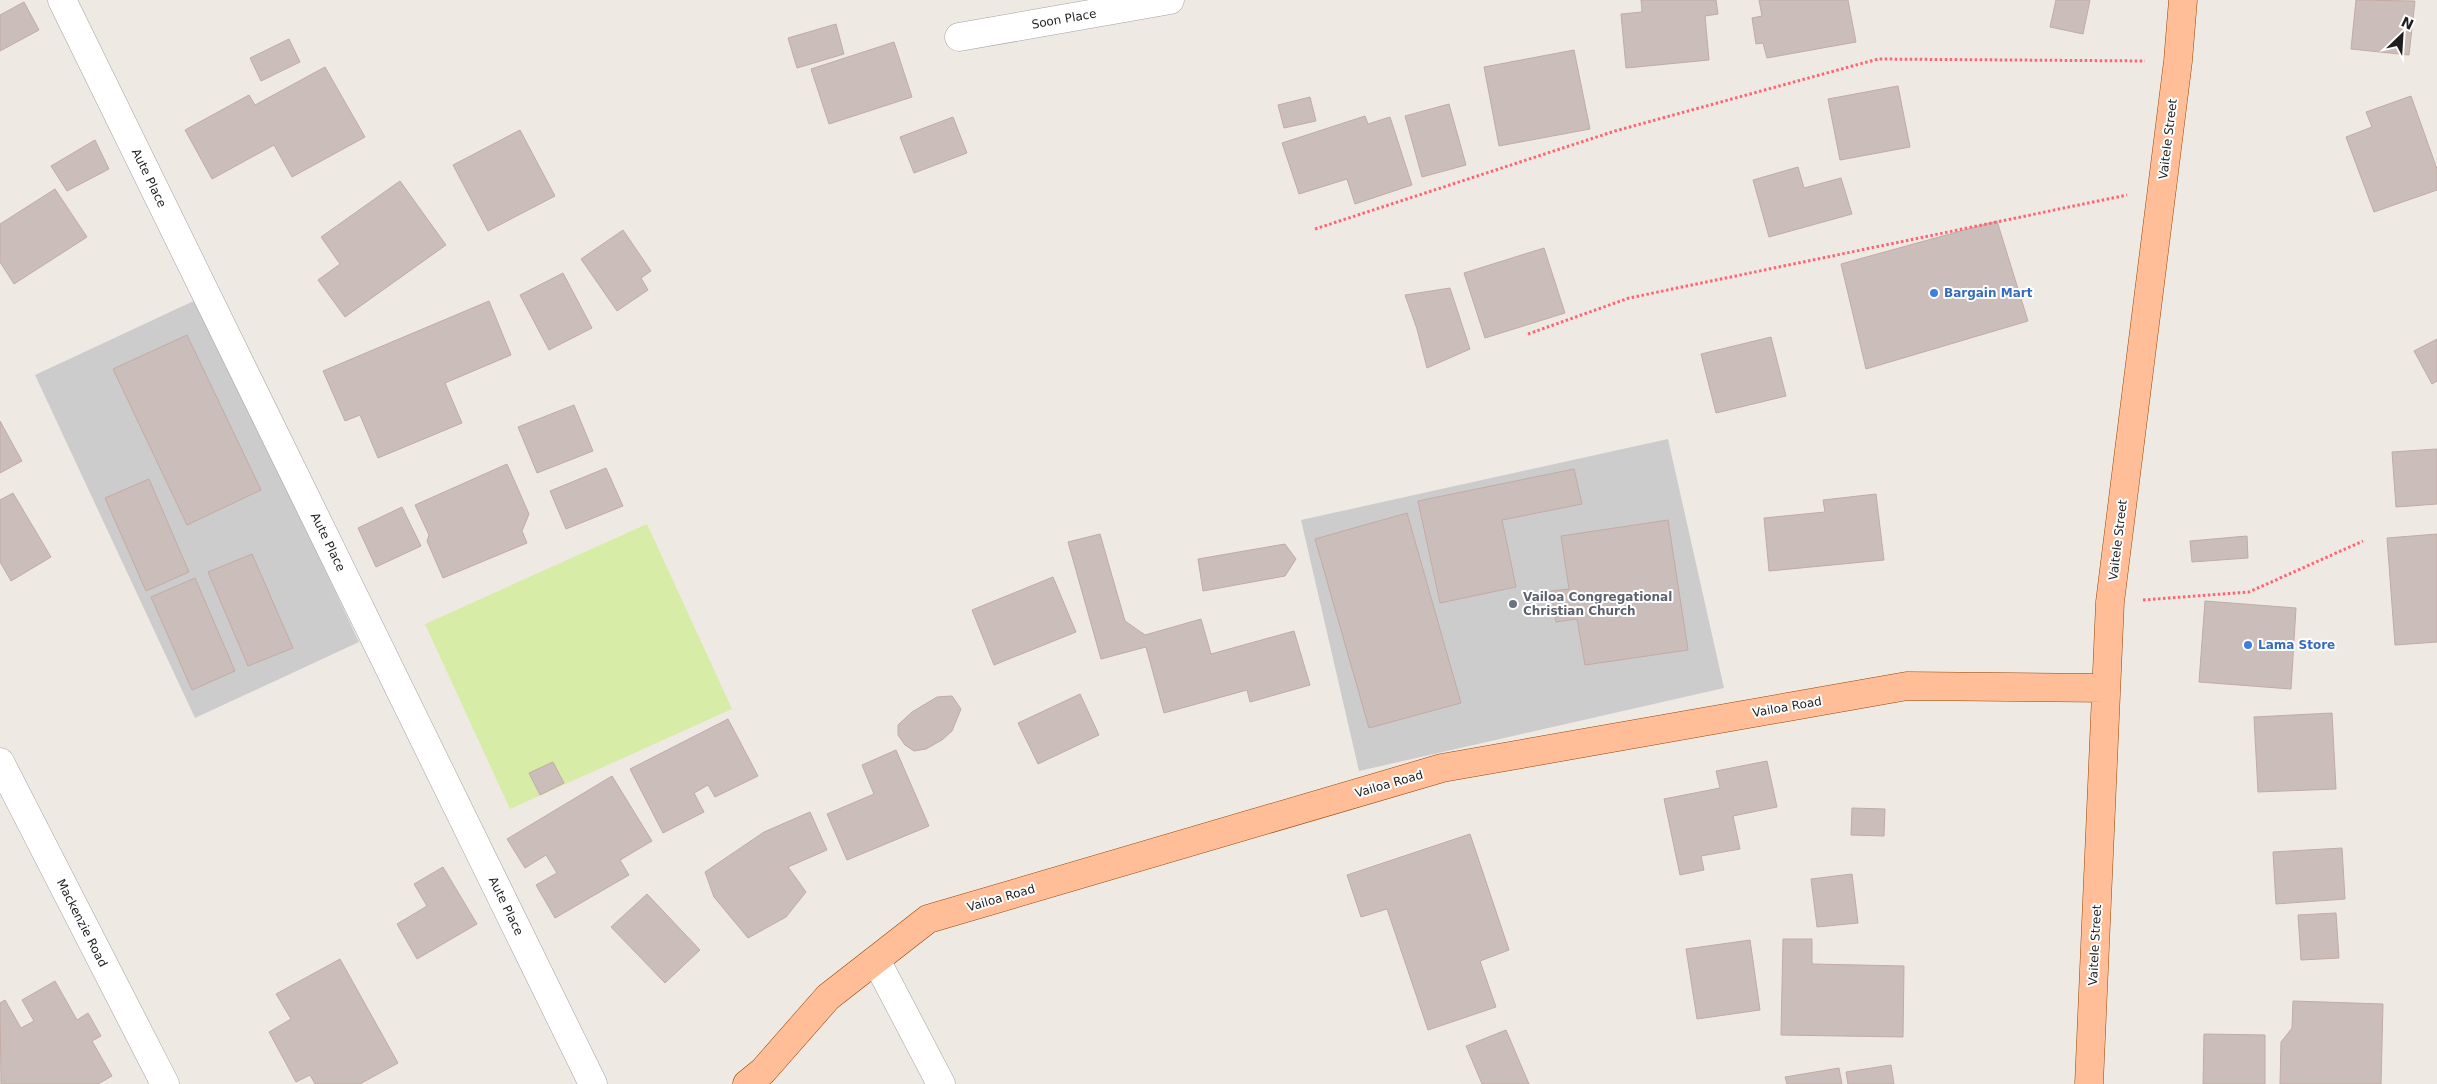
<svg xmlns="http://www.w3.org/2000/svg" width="2437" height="1084" viewBox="0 0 2437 1084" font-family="'DejaVu Sans',sans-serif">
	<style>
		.religious { fill: #ccc }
		.grass { fill: #d7eca6 }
		.building { fill: #cbbdb9; stroke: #c2aba5 }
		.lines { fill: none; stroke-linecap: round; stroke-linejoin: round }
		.minor-casing { stroke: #a2a2a2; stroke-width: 29 }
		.major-casing { stroke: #974600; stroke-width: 29 }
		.path { stroke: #ff6474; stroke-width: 3; stroke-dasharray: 2.5 2.5; stroke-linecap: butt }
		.minor { stroke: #fff; stroke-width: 28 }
		.major { stroke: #ffbe98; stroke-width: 28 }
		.shop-dot { fill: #3f7fe0; stroke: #fff; stroke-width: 2 }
		.worship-dot { fill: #6b7280; stroke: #fff; stroke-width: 2 }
		.labels { text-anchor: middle; stroke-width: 4; stroke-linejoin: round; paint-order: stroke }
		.street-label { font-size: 12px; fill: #1e1e1e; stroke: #fff }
		.shop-label { font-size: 12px; font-weight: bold; fill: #366cbe; stroke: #fff; text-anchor: start }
		.worship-label { font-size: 12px; font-weight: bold; fill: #5b616d; stroke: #fff; text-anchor: start }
	</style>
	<rect width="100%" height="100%" fill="#efe9e3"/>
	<path class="religious" d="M198,299L359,642L195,718L35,375Z
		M1668,439L1724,688L1359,771L1301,520Z"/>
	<path class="grass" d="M647,524L732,709L510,809L425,624Z"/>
	<path class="building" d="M1641,0H1716L1718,14L1705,16L1709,60L1626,68L1621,14L1642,12Z
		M1759,0H1848L1856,42L1767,58L1763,43L1756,44L1752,18L1762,16Z
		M2056,0H2090L2083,34L2050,27Z
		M2356,0L2415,1L2409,55L2351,49Z
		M24,2L39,30L0,51V15Z
		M836,24L844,54L797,68L788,38Z
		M289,39L300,62L261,81L250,58Z
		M894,42L912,97L829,124L811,69Z
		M1574,50L1590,129L1499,146L1484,67Z
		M325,67L365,137L292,177L274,145L212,179L185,130L249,95L255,105Z
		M1898,86L1910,147L1840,160L1828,99Z
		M2411,96L2437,169V190L2374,212L2346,137L2372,127L2366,112Z
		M1310,97L1316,121L1284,128L1278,105Z
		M1449,104L1466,165L1422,177L1405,116Z
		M1365,116L1368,124L1390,117L1412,185L1355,204L1347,179L1299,194L1282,143Z
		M953,117L967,153L914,173L900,137Z
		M520,130L555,196L488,231L453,165Z
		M95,140L109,169L67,191L51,166Z
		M1798,167L1804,188L1841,178L1852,214L1769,237L1753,180Z
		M400,181L446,245L345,317L318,280L340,264L321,237Z
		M55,189L87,237L14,284L0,262V224Z
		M1997,221L2028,321L1866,369L1841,264Z
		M623,230L651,271L641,278L648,290L617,311L581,259Z
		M1544,248L1565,313L1485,338L1464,273Z
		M563,273L592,328L549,350L520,295Z
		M1450,288L1470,349L1427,368L1417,329L1405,295Z
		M489,301L511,355L445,383L462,423L378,458L360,415L345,421L323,371Z
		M187,335L261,490L187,525L113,369Z
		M1771,337L1786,396L1716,413L1701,354Z
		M2437,339V381L2432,384L2414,351Z
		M574,405L593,451L537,473L518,427Z
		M0,421L22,461L0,473Z
		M2437,449V504L2396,507L2392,452Z
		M507,464L529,514L522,531L527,543L443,578L427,541L429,535L415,505Z
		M606,468L623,506L566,529L550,491Z
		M1574,469L1582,504L1502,520L1516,587L1440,603L1418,501Z
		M149,479L189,572L146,591L105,498Z
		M13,493L51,557L11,581L0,562V500Z
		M1876,494L1884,560L1769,571L1764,518L1825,512L1823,500Z
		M402,507L421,546L376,567L358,528Z
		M1407,513L1461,703L1369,728L1315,539Z
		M1668,520L1688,650L1585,665L1577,619L1556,622L1551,591L1569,589L1561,536Z
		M1100,534L1125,621L1145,635L1201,619L1211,654L1294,631L1310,685L1250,702L1247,690L1164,713L1146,647L1101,659L1068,542Z
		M2437,534V642L2395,645L2387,538Z
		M2247,536L2248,558L2192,562L2190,541Z
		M1285,544L1296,559L1285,576L1203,591L1198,559Z
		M252,554L293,648L248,666L208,572Z
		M1053,577L1076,632L994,665L972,610Z
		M195,578L235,671L192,690L151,597Z
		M2205,601L2296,608L2291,689L2199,682Z
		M1080,694L1099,735L1038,764L1018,723Z
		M952,696L961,709L952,731L942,740L926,749L914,751L905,745L898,735V725L912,712L937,697Z
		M2332,713L2336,789L2258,792L2254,717Z
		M728,719L758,776L715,797L708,785L694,793L704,812L663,833L630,769Z
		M896,750L929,826L847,860L827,814L874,794L862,765Z
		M1767,761L1777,807L1733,816L1740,849L1701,856L1704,870L1680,875L1664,799L1720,788L1716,771Z
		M553,762L564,783L540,795L529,773Z
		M612,776L652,841L620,860L629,875L555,918L536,885L557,873L546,855L525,868L507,839Z
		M1852,808L1885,809L1884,836L1851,835Z
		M810,812L827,850L788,867L806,892L786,917L748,938L714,897L705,872L764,832Z
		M1470,834L1509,950L1480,961L1496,1007L1428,1030L1387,909L1361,917L1347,875Z
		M2342,848L2345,899L2276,904L2273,852Z
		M443,867L477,924L417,959L397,924L427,906L414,884Z
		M1852,874L1858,923L1817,927L1811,879Z
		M647,894L700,950L665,983L611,927Z
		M2336,913L2339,958L2301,960L2298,915Z
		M1783,939H1812V964L1904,966L1903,1037L1781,1035Z
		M1750,940L1760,1010L1697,1019L1686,949Z
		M340,959L398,1063L360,1084H315L310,1075L296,1082L269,1032L291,1019L276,994Z
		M55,981L77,1020L88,1013L101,1036L92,1041L112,1076L98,1084H1L0,1003L5,1000L21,1028L34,1021L22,1000Z
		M2293,1001L2383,1004L2381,1084H2280L2281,1042L2292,1028Z
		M1506,1030L1529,1084H1482L1466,1046Z
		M2204,1034L2265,1035V1084H2203Z
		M1891,1065L1894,1084H1848L1846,1072Z
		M1839,1068L1842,1084H1787L1785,1077Z"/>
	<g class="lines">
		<defs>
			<path id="minor" d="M62,0L593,1084
				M959,37L1170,0
				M0,762L165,1084
				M876,960L941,1084"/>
			<path id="major" d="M747,1084L763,1071L828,997L928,919L1442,768L1907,686L2106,688
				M2089,1084L2110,602L2178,61L2183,0"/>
		</defs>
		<use href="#minor" class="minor-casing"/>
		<use href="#major" class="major-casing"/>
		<path class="path" d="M1315,229L1615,131L1878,59L2145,61
			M1528,334L1629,298L2127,195
			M2143,600L2249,592L2363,541"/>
		<use href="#minor" class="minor"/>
		<use href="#major" class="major"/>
	</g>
	<g class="shop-dot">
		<circle cx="1934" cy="293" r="5"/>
		<circle cx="2248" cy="645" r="5"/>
	</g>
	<circle class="worship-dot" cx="1513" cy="604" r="5"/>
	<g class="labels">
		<g class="street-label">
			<text transform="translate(1064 19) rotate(-10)" y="4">Soon Place</text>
			<text transform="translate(2168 139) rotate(-83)" y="4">Vaitele Street</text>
			<text transform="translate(149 178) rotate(64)" y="4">Aute Place</text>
			<text transform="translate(2118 540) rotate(-83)" y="4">Vaitele Street</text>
			<text transform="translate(328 542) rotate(64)" y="4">Aute Place</text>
			<text transform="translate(1787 707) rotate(-10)" y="4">Vailoa Road</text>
			<text transform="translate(1389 784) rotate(-16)" y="4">Vailoa Road</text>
			<text transform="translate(1001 898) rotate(-16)" y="4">Vailoa Road</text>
			<text transform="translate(506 906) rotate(64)" y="4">Aute Place</text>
			<text transform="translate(82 923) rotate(63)" y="4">Mackenzie Road</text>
			<text transform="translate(2095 945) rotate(-87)" y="4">Vaitele Street</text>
		</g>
		<g class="shop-label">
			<text x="1944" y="297">Bargain Mart</text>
			<text x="2258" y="649">Lama Store</text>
		</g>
		<g class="worship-label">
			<text x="1523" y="601">Vailoa Congregational<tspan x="1523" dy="14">Christian Church</tspan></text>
		</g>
	</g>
	<g transform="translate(2402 35) rotate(25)" stroke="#ffffff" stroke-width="4" paint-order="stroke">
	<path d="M0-4L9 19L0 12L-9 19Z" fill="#1e1e1e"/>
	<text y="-8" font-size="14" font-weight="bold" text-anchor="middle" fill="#1e1e1e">N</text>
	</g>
</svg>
